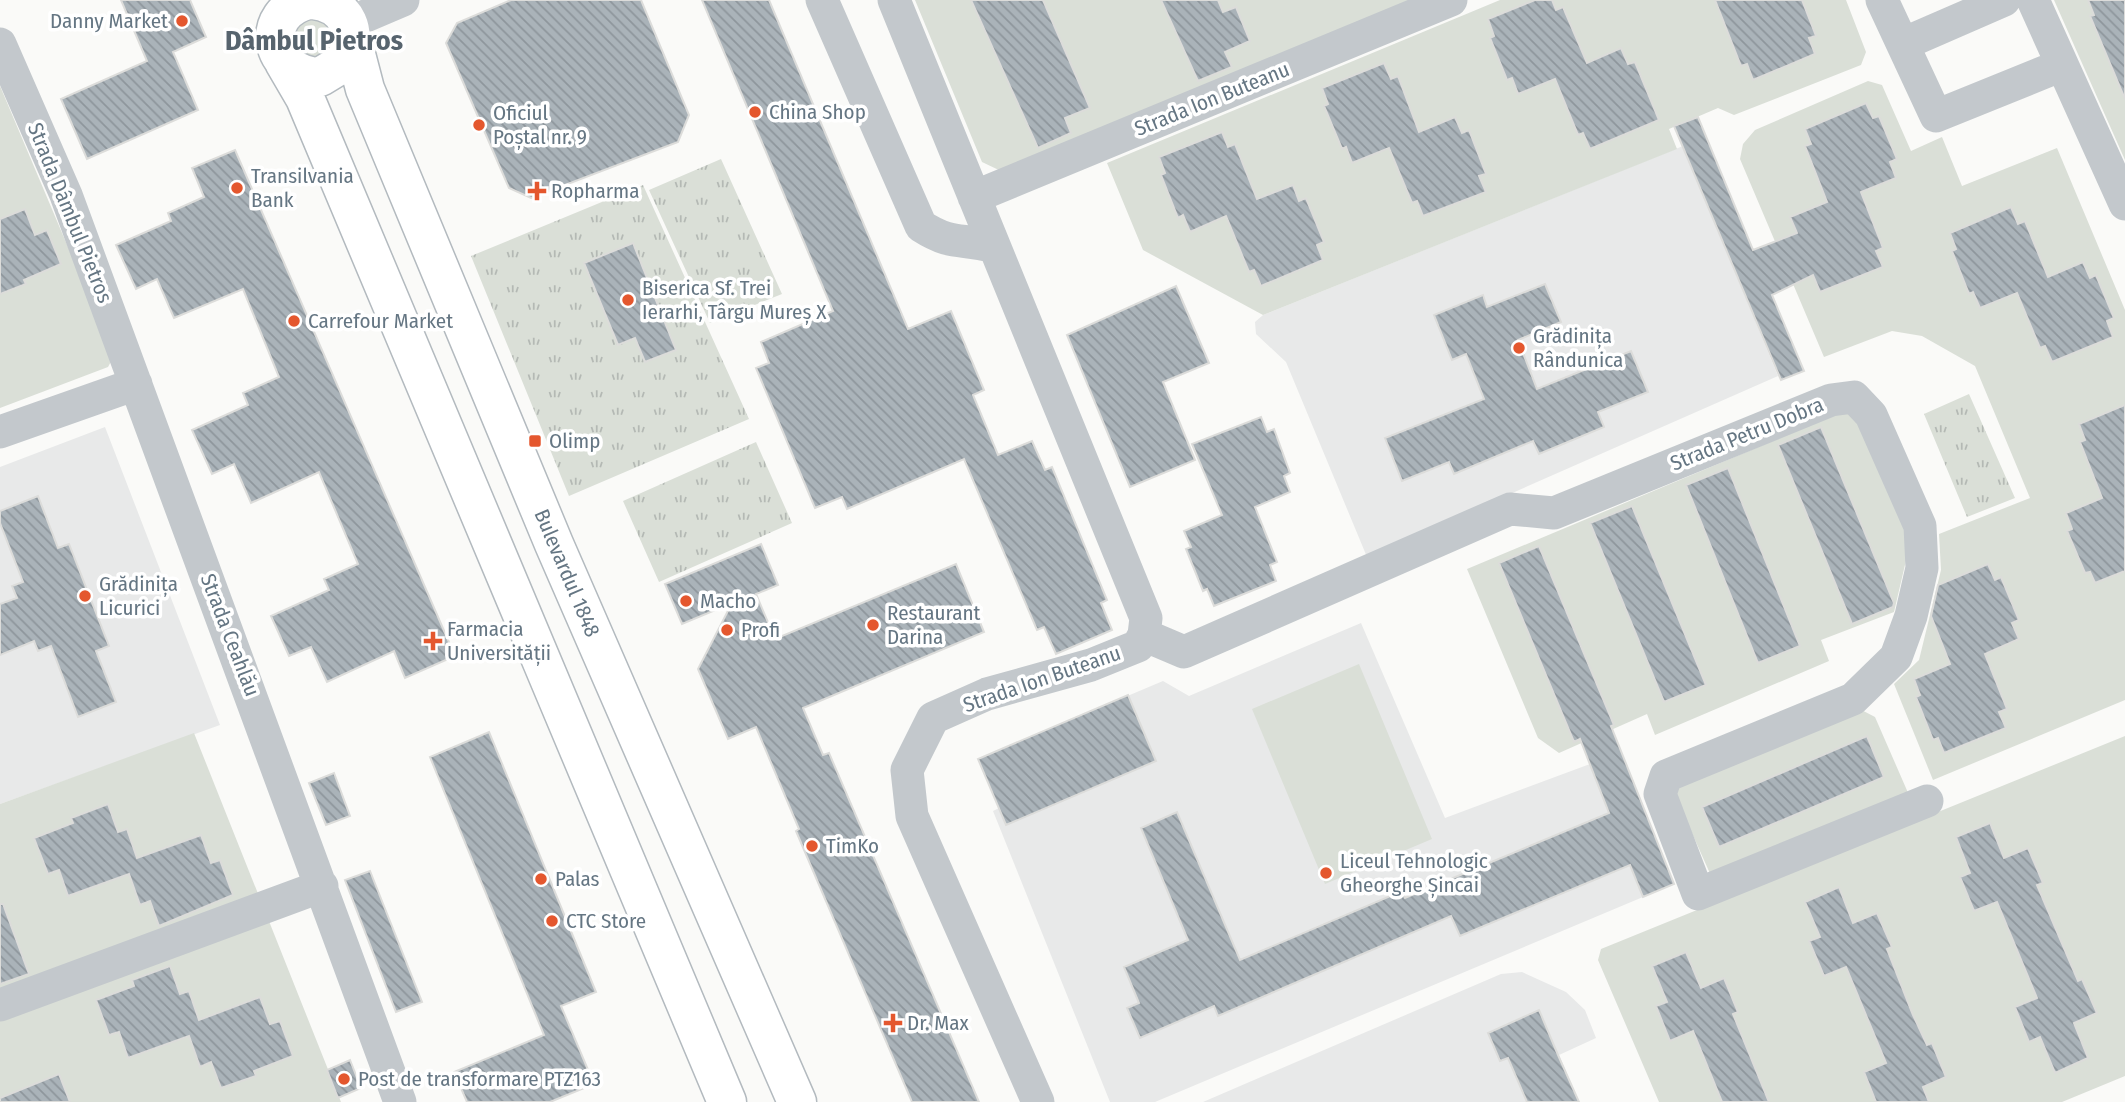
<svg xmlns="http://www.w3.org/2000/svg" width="2125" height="1102" viewBox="0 0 2125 1102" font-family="'Fira Sans Condensed',sans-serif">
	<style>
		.built { fill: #e8e9e9 }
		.grass { fill: #dadfd7 }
		.park { fill: url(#park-tufts) }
		.building { fill: url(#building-back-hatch); stroke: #dcdcda; stroke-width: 2 }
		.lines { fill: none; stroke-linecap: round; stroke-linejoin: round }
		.secondary-casing { stroke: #b3babf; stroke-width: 41 }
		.street { stroke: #c3c8cc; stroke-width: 33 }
		.secondary { stroke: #fff; stroke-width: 38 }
		.poi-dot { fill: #e4572e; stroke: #fff; stroke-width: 2.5 }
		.labels { text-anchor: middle; stroke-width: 7; stroke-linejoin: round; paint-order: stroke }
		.poi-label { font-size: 21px; fill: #657683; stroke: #fff; text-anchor: start }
		.street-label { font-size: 21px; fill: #657683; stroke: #fff }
		.district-label { font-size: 28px; font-weight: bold; fill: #57646e; stroke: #fff }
	</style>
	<defs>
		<pattern id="park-tufts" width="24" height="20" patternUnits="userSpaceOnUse" patternTransform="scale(1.75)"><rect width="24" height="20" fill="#dadfd7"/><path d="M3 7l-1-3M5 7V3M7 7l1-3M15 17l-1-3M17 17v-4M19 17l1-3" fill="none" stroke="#b4b9b4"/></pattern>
		<pattern id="building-back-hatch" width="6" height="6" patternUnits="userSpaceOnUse" patternTransform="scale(1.75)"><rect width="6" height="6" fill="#aab3b9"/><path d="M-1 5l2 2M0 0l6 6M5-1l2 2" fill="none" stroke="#8e969c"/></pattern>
	</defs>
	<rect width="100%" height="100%" fill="#fafaf8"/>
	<path class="built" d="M1683,146L1778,376L1367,557L1286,362L1256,334L1255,322L1263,315Z
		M105,427L220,725L0,804V467Z
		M1361,623L1445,818L1590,764L1643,897L1155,1102H1110L993,811L999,808L978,759L1163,681L1189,696Z
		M1522,972L1566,992L1585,1010L1596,1038L1559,1055L1579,1102H1203L1501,974Z"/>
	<path class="grass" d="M915,0H1411L1003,172L982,162Z
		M1500,0H1846L1866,52L1861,65L1734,115L1718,108L1669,129L1677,149L1263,315L1143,250L1107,163Z
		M2054,0H2125V160Z
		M304,17L329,20L337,44L319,62L295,54L292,29Z
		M1868,81L1882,85L1911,151L1942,137L1962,186L2057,148L2125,310V700L1933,780L1894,684L1919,660L1941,570L1939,534L2030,498L1975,366L1922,336L1892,331L1824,357L1740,159L1743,144L1755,130Z
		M0,86L114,356L108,367L0,408Z
		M1847,410L1856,414L1911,539L1894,612L1821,640L1829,661L1655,735L1647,714L1559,753L1538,738L1467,569Z
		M1359,664L1432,839L1325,884L1252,709Z
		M1852,705L1875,717L1909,795L1712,878L1675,795L1682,778Z
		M194,733L341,1102H0V804Z
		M2125,736V1076L2062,1102H1659L1598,960L1601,949Z"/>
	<path class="park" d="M721,159L782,294L710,323L649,190Z
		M643,185L749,419L569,496L471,256Z
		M1969,394L2015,498L1967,517L1924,414Z
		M756,442L792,523L659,582L623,501Z"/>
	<path class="building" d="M121,0H190L206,37L173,52L198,110L87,159L61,99L147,61Z
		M511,0H641L689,115L678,142L531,198L509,188L446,43L457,23Z
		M702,0H769L908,329L951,311L984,390L973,395L998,455L1032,441L1045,470L1052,467L1107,600L1101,603L1112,630L1056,654L1044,627L1037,630L964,459L847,509L842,497L815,508L756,368L769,363L761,342L833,311Z
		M971,0H1043L1090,108L1065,118L1071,133L1038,148Z
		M1161,0H1218L1223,12L1236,7L1250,41L1225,52L1232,67L1198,81Z
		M1535,0H1552L1556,10L1563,7L1587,63L1621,48L1628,64L1635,62L1659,120L1590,149L1583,133L1578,135L1555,79L1518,94L1512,78L1507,80L1490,38L1494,36L1488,19Z
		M1715,0H1802L1816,36L1809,38L1815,54L1753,80L1747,64L1741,66Z
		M2088,0H2125V99L2090,16L2094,15Z
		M1384,63L1391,79L1398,76L1419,132L1455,117L1462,133L1469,130L1486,174L1479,176L1486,192L1423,216L1417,201L1412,203L1389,148L1352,163L1346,147L1342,149L1324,106L1328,104L1322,88Z
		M1866,103L1873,118L1879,116L1897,159L1890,162L1896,178L1861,192L1883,248L1876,251L1883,267L1820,292L1813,275L1772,295L1804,371L1781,380L1674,126L1698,117L1753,250L1797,233L1790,217L1827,202L1805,146L1811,144L1805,129Z
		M1222,132L1228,147L1235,144L1257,199L1293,185L1299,201L1306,198L1324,242L1317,245L1323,260L1261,286L1254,270L1249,272L1226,216L1190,232L1183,215L1178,218L1161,175L1165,173L1159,157Z
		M235,150L455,656L405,678L394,651L327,682L311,647L289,656L271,616L329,590L324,579L358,564L319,472L251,503L234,464L212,474L192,430L248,405L243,393L279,377L243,289L174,318L157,279L136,289L116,245L171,221L168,213L204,197L192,168Z
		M2011,207L2018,224L2025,221L2048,277L2083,262L2090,278L2096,275L2114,318L2107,321L2113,337L2052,362L2045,346L2040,348L2017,293L1980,308L1973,292L1969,294L1952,251L1956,249L1950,233Z
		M25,209L35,235L47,230L61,264L24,280L26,284L0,294V219Z
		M633,243L676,350L645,362L635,338L618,345L584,263Z
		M1545,284L1561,322L1518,340L1537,389L1631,351L1648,392L1598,412L1604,427L1539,454L1533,441L1454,474L1449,462L1402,481L1385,438L1484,399L1466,354L1452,360L1434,315L1483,295L1487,307Z
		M1176,286L1209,363L1163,382L1195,460L1130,487L1067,335Z
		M2125,405V571L2095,583L2090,572L2085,573L2067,531L2072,529L2066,513L2102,498L2080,442L2085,440L2079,424Z
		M1261,417L1267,432L1274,429L1290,473L1284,476L1290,492L1255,507L1277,562L1270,565L1276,581L1214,606L1207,589L1203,591L1186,549L1191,547L1184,531L1222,515L1192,444Z
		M1821,427L1894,603L1893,607L1852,624L1778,445Z
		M1728,468L1800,646L1758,663L1686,485Z
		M38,496L58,548L69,544L109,646L96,651L116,702L78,717L51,646L38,651L34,641L0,655V604L17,598L12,586L23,582L0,523V511Z
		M1632,506L1706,685L1664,702L1590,523Z
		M761,544L778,585L756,594L775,639L956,564L984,632L803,708L823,755L829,753L979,1102H912L796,831L799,829L756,727L728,739L698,669L732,603L682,624L665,584Z
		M1539,546L1614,725L1611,726L1674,884L1643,897L1630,865L1460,936L1451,916L1218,1016L1214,1006L1140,1038L1127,1008L1139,1003L1124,967L1188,940L1141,828L1177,812L1240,960L1402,891L1405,898L1609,813L1580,739L1574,742L1499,563Z
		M1988,564L1995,580L2001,577L2019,620L2012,623L2019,639L1985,654L2007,709L1999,712L2006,728L1944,753L1938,738L1933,740L1916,697L1920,695L1914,679L1950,664L1931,616L1938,585Z
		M1128,695L1156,761L1006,825L978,759Z
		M489,732L596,992L561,1006L594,1084L550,1102H467L454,1072L544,1035L430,757Z
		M1867,736L1884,777L1719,847L1702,807Z
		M334,773L350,816L326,825L309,783Z
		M108,804L118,832L127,829L137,858L201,835L211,863L220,860L233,895L159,926L150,901L140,905L129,874L68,896L59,870L48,874L34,838L73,823L71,818Z
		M1990,823L2004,858L2028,848L2043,883L2037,885L2078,981L2082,979L2097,1013L2074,1023L2088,1058L2055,1073L2040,1037L2029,1042L2015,1007L2037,998L1997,902L1974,911L1960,877L1970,873L1956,837Z
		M370,871L422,1002L396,1012L345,880Z
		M1839,887L1853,923L1877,913L1892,947L1887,949L1913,1015L1927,1045L1932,1043L1946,1077L1923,1087L1929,1102H1876L1864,1072L1886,1063L1846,967L1824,976L1809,941L1820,937L1805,902Z
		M0,904H3L29,974L0,984Z
		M1686,952L1701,988L1724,978L1738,1012L1733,1014L1769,1102H1722L1693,1031L1670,1041L1656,1006L1667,1002L1652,966Z
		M170,966L180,994L189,991L199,1020L260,997L270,1024L280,1021L293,1056L254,1071L256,1076L221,1088L211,1062L200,1067L189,1036L128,1058L119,1032L109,1035L96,1000L134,986L132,980Z
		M1539,1010L1558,1055L1579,1102H1527L1508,1058L1500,1061L1488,1033Z
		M350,1060L361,1088L338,1098L327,1070Z
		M59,1074L70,1102H0V1098Z"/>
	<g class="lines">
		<defs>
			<path id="secondary" d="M308,0C258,13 268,75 320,77L343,63C360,34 348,4 313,0
				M352,39L365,89L554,544L797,1102
				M284,62L305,98L727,1102"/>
		</defs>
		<use href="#secondary" class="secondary-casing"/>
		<path class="street" d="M822,0L921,226C954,247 961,237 994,247
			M894,0L1146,618L1144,635L1138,646L1091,665L987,694L933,718L907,770L912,816L1038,1102
			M1882,0L1936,116L2062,65
			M2033,0L2125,204
			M349,23L403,0
			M0,44L66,195L400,1102
			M1903,44L2004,0
			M974,197L1451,0
			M0,432L136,384
			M1144,635L1184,652L1510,509L1554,513L1831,400L1854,397L1871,415L1920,526L1922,568L1911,616L1896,657L1853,699L1666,776L1660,794L1698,894L1927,801
			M0,1005L322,886"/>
		<use href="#secondary" class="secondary"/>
	</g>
	<g class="poi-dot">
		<circle cx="182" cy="21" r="7"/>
		<circle cx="755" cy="112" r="7"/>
		<circle cx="479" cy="125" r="7"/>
		<circle cx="237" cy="188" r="7"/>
		<path d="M533.5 180.5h7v7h7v7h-7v7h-7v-7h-7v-7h7z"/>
		<circle cx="628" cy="300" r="7"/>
		<circle cx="294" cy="321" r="7"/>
		<circle cx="1519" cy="348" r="7"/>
		<rect x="528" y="434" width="14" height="14" rx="3.5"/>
		<circle cx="85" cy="596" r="7"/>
		<circle cx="686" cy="601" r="7"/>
		<circle cx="873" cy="625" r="7"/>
		<circle cx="727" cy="630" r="7"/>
		<path d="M429.5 630.5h7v7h7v7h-7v7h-7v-7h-7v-7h7z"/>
		<circle cx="812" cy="846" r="7"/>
		<circle cx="1326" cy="873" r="7"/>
		<circle cx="541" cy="879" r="7"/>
		<circle cx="552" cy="921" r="7"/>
		<path d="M889.5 1012.5h7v7h7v7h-7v7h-7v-7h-7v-7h7z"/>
		<circle cx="344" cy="1079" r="7"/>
	</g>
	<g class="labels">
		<g class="poi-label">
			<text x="168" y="28" text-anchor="end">Danny Market</text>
			<text x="769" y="119">China Shop</text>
			<text x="493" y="120">Oficiul<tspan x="493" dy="24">Poștal nr. 9</tspan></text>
			<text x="251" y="183">Transilvania<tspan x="251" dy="24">Bank</tspan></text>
			<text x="551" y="198">Ropharma</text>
			<text x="642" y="295">Biserica Sf. Trei<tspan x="642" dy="24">Ierarhi, Târgu Mureș X</tspan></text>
			<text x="308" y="328">Carrefour Market</text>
			<text x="1533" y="343">Grădinița<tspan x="1533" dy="24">Rândunica</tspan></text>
			<text x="549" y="448">Olimp</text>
			<text x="99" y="591">Grădinița<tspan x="99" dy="24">Licurici</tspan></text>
			<text x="700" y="608">Macho</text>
			<text x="887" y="620">Restaurant<tspan x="887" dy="24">Darina</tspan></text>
			<text x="447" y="636">Farmacia<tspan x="447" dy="24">Universității</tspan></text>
			<text x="741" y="637">Profi</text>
			<text x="826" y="853">TimKo</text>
			<text x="1340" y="868">Liceul Tehnologic<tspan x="1340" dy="24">Gheorghe Șincai</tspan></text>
			<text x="555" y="886">Palas</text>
			<text x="566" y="928">CTC Store</text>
			<text x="907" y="1030">Dr. Max</text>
			<text x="358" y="1086">Post de transformare PTZ163</text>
		</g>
		<g class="street-label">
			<text transform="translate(1212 99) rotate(-22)" y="7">Strada Ion Buteanu</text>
			<text transform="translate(70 213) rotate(68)" y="7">Strada Dâmbul Pietros</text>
			<text transform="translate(1747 434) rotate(-22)" y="7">Strada Petru Dobra</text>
			<text transform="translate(567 573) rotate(67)" y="7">Bulevardul 1848</text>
			<text transform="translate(230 635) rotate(69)" y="7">Strada Ceahlău</text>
			<text transform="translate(1042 679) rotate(-19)" y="7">Strada Ion Buteanu</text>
		</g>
		<g class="district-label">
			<text x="314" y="50">Dâmbul Pietros</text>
		</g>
	</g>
</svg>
